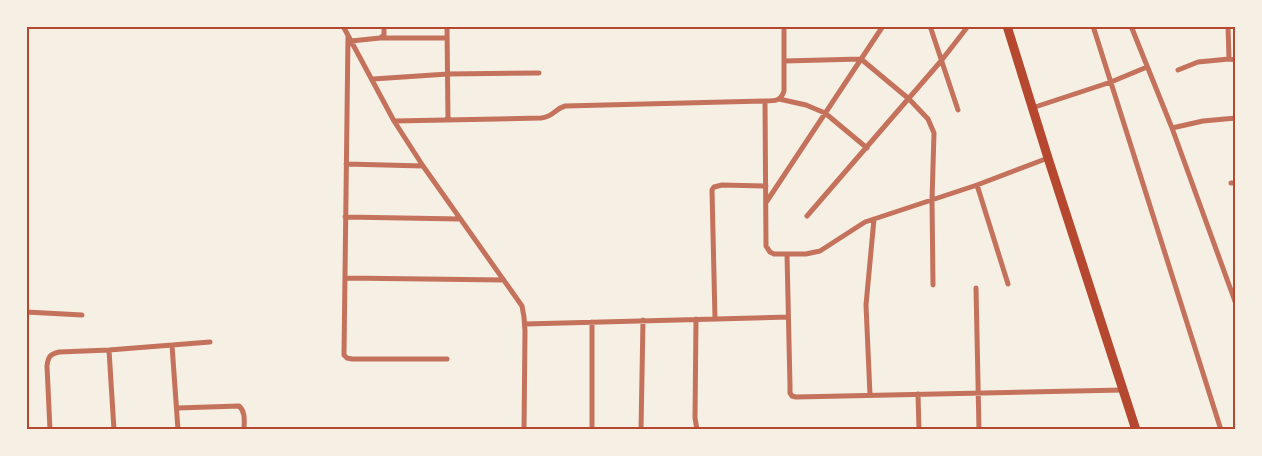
<svg xmlns="http://www.w3.org/2000/svg" width="1262" height="456" viewBox="0 0 1262 456" font-family="'Varela Round',sans-serif">
	<style>
		.lines { fill: none; stroke-linecap: round; stroke-linejoin: round }
		.minor { stroke: #c5725c; stroke-width: 5 }
		.primary { stroke: #b5482f; stroke-width: 9 }
		.neatline { fill: none; stroke: #b5482f; stroke-width: 2 }
	</style>
	<rect width="100%" height="100%" fill="#f6efe4"/>
	<g class="lines">
		<path class="minor" d="M343,26L394,121L423,166L522,306L524,317L525,331L524,430
			M447,26L448,120
			M930,26L958,110
			M1093,26L1221,430
			M1131,26L1172,128L1236,304
			M1228,26L1229,59L1236,60
			M348,36L344,355L347,358L352,359H447
			M380,38H447
			M351,41L380,38L384,35V26
			M784,61L861,59L909,99L928,119L934,133L932,200L933,285
			M1178,70L1198,62L1229,59
			M373,79L448,74L539,73
			M779,99L806,105L825,113L867,148
			M765,101L766,246L770,252L774,254H806L820,251L865,222L977,185L1048,158
			M1032,108L1111,82L1147,67
			M394,121L541,118C554,117 554,109 565,106L765,101C775,101 781,101 784,91V26
			M1172,128L1203,121L1236,118
			M346,164L423,166
			M1231,183H1236
			M977,185L1008,284
			M767,201L883,26
			M807,216L941,61L962,34L968,26
			M345,217L460,219
			M787,254L790,386V393L792,396L796,397L1123,390
			M345,278L504,280
			M976,288L979,430
			M26,312L82,315
			M696,319L695,418L697,430
			M715,319L712,190L714,187L722,185L766,186
			M525,324L788,317
			M172,345L178,430
			M109,350L114,430
			M918,394L919,430
			M870,395L866,305L874,219
			M177,408L239,406C246,412 244,422 244,430
			M50,430L47,366C48,357 50,354 59,352L109,350L210,342
			M592,430V322
			M641,430L643,320"/>
		<path class="primary" d="M1007,26L1048,158L1136,430"/>
	</g>
	<rect width="1262" height="456" fill="none" stroke="#f6efe4" stroke-width="55"/>
	<rect x="28" y="28" width="1206" height="400" class="neatline"/>
</svg>
